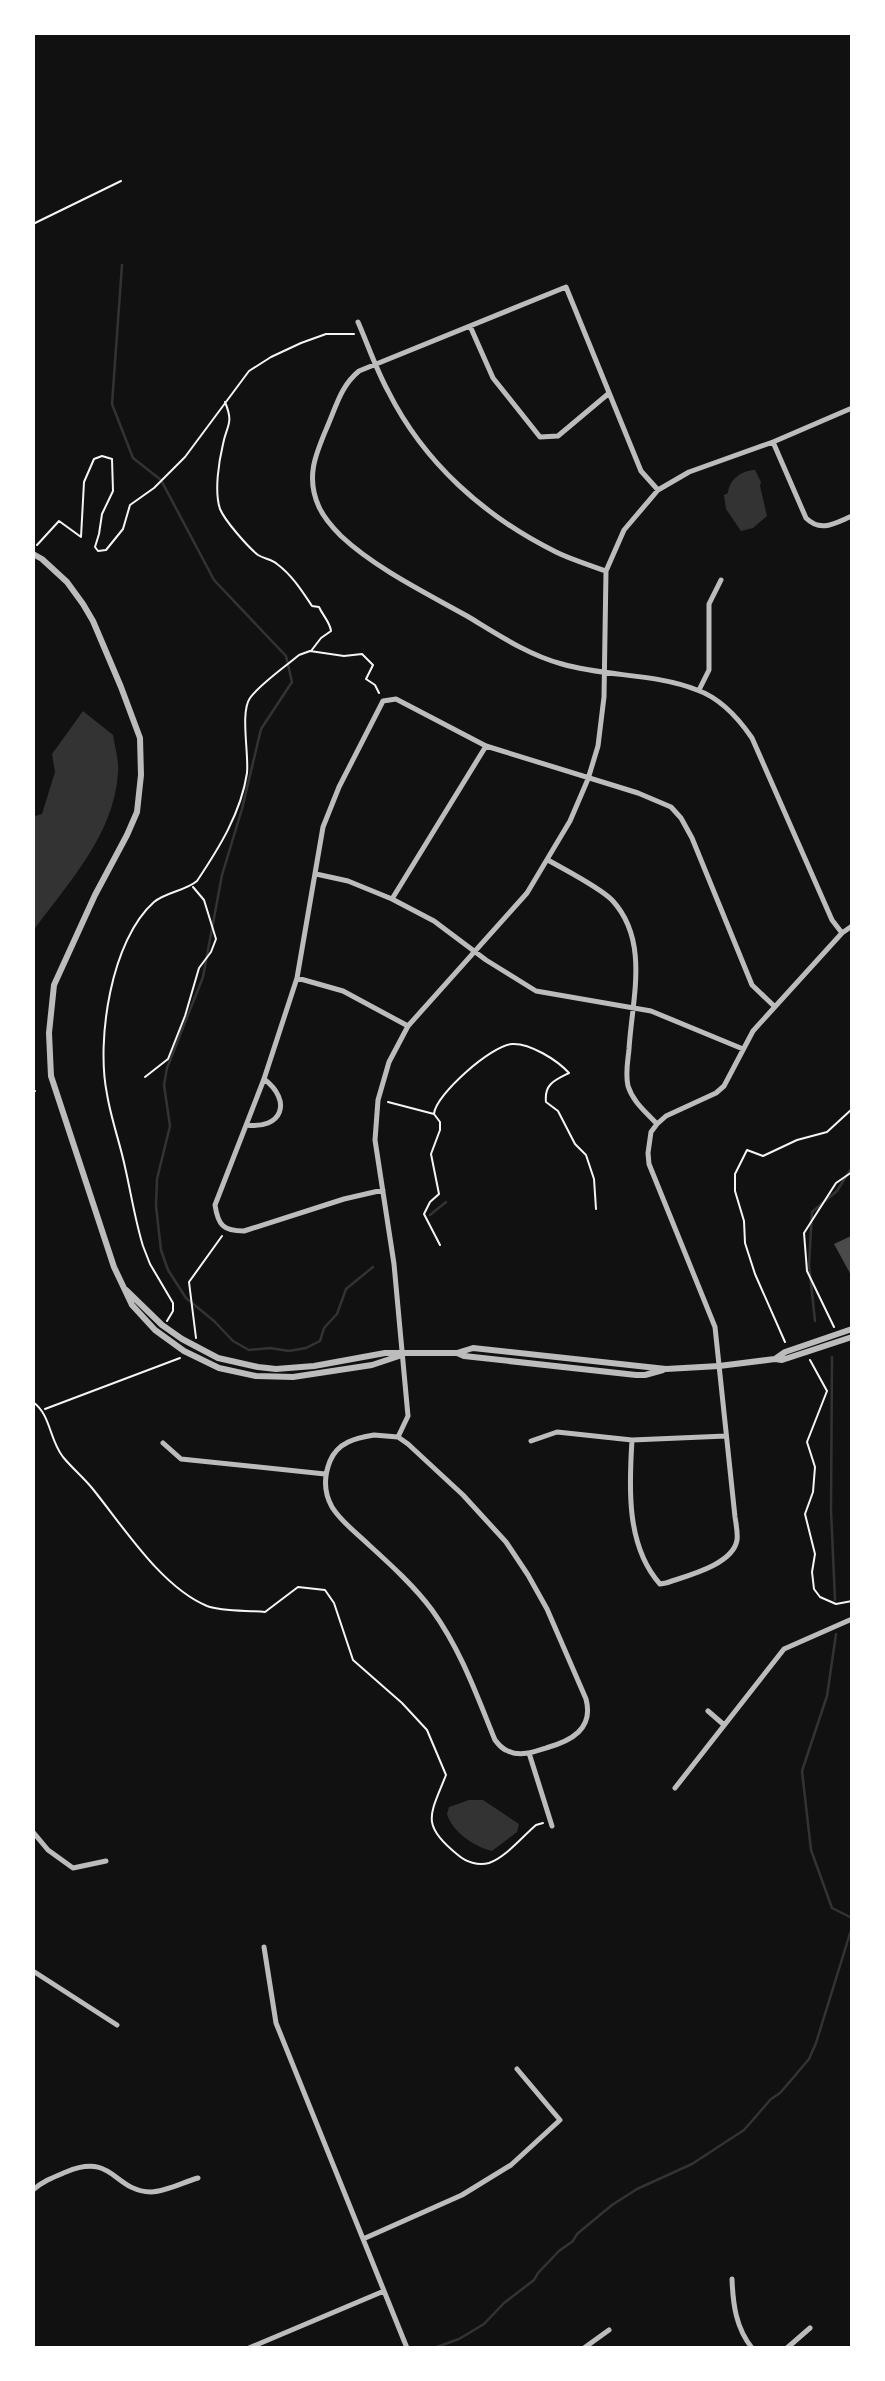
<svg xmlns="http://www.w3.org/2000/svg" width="885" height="2381" viewBox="0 0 885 2381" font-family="'Public Sans',sans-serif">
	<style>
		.water { fill: #333 }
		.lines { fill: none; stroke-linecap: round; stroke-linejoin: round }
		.stream { stroke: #333; stroke-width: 2.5 }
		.building { fill: #4a4a4a }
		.path { stroke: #f5f5f5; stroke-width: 2 }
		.minor { stroke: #bcbcbc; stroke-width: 5 }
		.tertiary { stroke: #bcbcbc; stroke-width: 6 }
	</style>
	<rect width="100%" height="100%" fill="#111"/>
	<path class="water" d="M755,470L761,482L760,486L767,516L753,528L741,531L726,509L724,495L728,493C729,479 743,470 755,470Z
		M83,711L113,735C115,747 119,761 118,773C114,835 68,883 33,931V822L35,816L42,814L55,772L52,754Z
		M469,1800H483L519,1824L517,1832L492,1851C475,1847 452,1832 447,1814L449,1807Z"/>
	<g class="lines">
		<path class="stream" d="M122,265L112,404L133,458L161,480L214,580L286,656L292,682L261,729L242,809L222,875L203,977L167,1068L164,1085L170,1126L157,1179L156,1206L161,1250L168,1270L186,1298L214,1321L233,1341L249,1350L270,1348L289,1351L306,1348L320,1341L324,1328L337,1314L346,1289L373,1267
			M430,1215L446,1202
			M815,1321L809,1265L812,1212L837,1191L852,1167
			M832,1357L831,1510L835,1600
			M836,1634L827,1696L802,1771L811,1850L832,1908L852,1918
			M434,2348L459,2339L484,2324L504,2303L534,2280L538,2273L559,2251L573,2241L577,2234L612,2205L637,2189L692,2164L744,2130L771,2099L780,2093L793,2078L809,2059L816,2043L852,1927"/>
	</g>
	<path class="building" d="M851,1236L852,1238V1277L834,1244Z"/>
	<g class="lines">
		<path class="path" d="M33,224L121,181
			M225,402C234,424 227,424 223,444C219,461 214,491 220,509C225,521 248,547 258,555C264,559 272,559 277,564C292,575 302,591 312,606L319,607C323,616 330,622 331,631L321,638L311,651
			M37,545L59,521L81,537L84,482L94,459L102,456L112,459L113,491L102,514L99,534L95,547L98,551L106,550L123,529L130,505L154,488L185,457L249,371L271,357L301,343L326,334H354
			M145,1077L168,1059L185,1016L199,968L211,952L216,939L204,900L193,887
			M33,1092L35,1091
			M388,1102L434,1114L440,1122V1130L431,1154L439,1194L430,1202L424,1214L440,1245
			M434,1114C435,1095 492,1045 512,1044C530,1043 557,1060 569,1073C555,1080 544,1084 546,1102L558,1111L575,1144L586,1155L594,1179L596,1209
			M167,1321L173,1311V1303L150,1264L143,1246C135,1220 131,1193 125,1167C120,1143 111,1119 107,1094C96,1040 111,940 154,902C166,892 185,891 197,881C219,848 241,813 247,773C249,754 240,712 250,698C260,684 286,666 299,655L310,651L344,656L362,654L373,665L366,679L375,685L379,693
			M834,1327L807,1271L804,1233L836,1183L852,1172
			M196,1338L189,1282L222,1236
			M785,1342L755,1274L745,1243L744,1221L735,1191V1174L747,1150L763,1156L797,1140L827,1132L852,1109
			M810,1360L827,1391L807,1442L815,1467L813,1492L805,1514L815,1554L812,1572L814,1589L820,1597L836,1604L852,1601
			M33,1402C51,1415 49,1439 63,1457C72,1468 83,1477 92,1488C123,1526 161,1587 207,1606C223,1612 248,1610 265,1612L298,1587L325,1590L334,1603L353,1660L402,1703L427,1730L446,1775C430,1815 420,1825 458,1855C466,1862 478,1866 489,1863C506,1857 522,1837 536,1825L543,1823
			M45,1409L180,1358"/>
		<path class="minor" d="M358,322C368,345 376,369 388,391C424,463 485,517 556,552C572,560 590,565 606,571
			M470,326L493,378L540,437L558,436L608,394
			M773,442L806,518C821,533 835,523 852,516
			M658,490L641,471L566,287L359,371C341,386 337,404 328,425C316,453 305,477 319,507C324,518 333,528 341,536C375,568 426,593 467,616C497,634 528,655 562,664C606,677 654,673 697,690C720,698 739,719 752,738L832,920L842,933
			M699,690L709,670V604L721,580
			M548,860C565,870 599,887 612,900C650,941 632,999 629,1049C628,1061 625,1073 628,1086C633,1102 646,1112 657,1124
			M316,874L348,881L392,899L434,921L486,960L536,991L651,1011L743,1049
			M392,899L486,746
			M297,978L343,991L408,1026
			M246,1125C282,1130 293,1101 264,1079
			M383,1190L344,1199L244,1231C223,1231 218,1225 215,1205L264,1079L297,978L323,827L339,787L383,701L396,699L486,746L638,793L671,807L681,818L692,838L752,985L774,1006
			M374,1435L398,1437L408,1444L463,1495L506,1542L528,1575L547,1609L586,1699C594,1729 571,1741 546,1748C534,1752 520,1757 508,1751C502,1749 499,1745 495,1740C477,1696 461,1650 432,1610C415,1587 391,1565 369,1545C357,1533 341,1522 332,1507C323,1491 324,1476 330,1461C338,1442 356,1438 374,1435Z
			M398,1437L408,1416L394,1264L375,1140L378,1100L389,1062L408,1026L527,893L570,821L588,779L598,746L604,697L606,571L624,530L658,490L689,472L773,442L852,408
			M632,1440C629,1487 626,1546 660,1584L666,1583C686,1576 733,1565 737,1540C738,1533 736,1524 735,1517L715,1327L649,1164L648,1153L651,1132L657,1124L666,1116L716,1093L724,1086L753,1031L842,933L852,926
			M531,1441L557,1432L632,1440L726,1436
			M163,1443L181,1459L325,1474
			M708,1711L723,1724
			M529,1753L552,1826
			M675,1788L784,1649L852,1619
			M33,1832L48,1850L73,1868L106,1861
			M264,1947L276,2023L407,2348
			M33,1971L117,2025
			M33,2190C43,2181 54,2177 66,2172C114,2152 113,2191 151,2192C165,2192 184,2182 198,2178
			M363,2239L462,2195L511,2165L560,2120L517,2069
			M732,2279C733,2305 736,2328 752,2348
			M249,2348L384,2291
			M584,2348L609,2330
			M787,2348L810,2328"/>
		<path class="tertiary" d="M33,554L42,559L67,582L83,604L93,621L121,687L140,738L141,775L137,812L127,835L95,895L54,985L49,1033L51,1076L114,1267L132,1305L155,1330L184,1351L219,1368L256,1376L293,1377L372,1365L402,1355
			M126,1290L162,1325L182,1339L218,1358L258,1367L276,1369L314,1366L385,1353H457L473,1348L666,1369L719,1366L775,1359L782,1360L852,1337
			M457,1353L464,1356L636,1375H645L663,1370
			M775,1359L785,1352L852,1329"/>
	</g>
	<rect width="885" height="2381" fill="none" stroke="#ffffff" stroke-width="70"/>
</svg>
